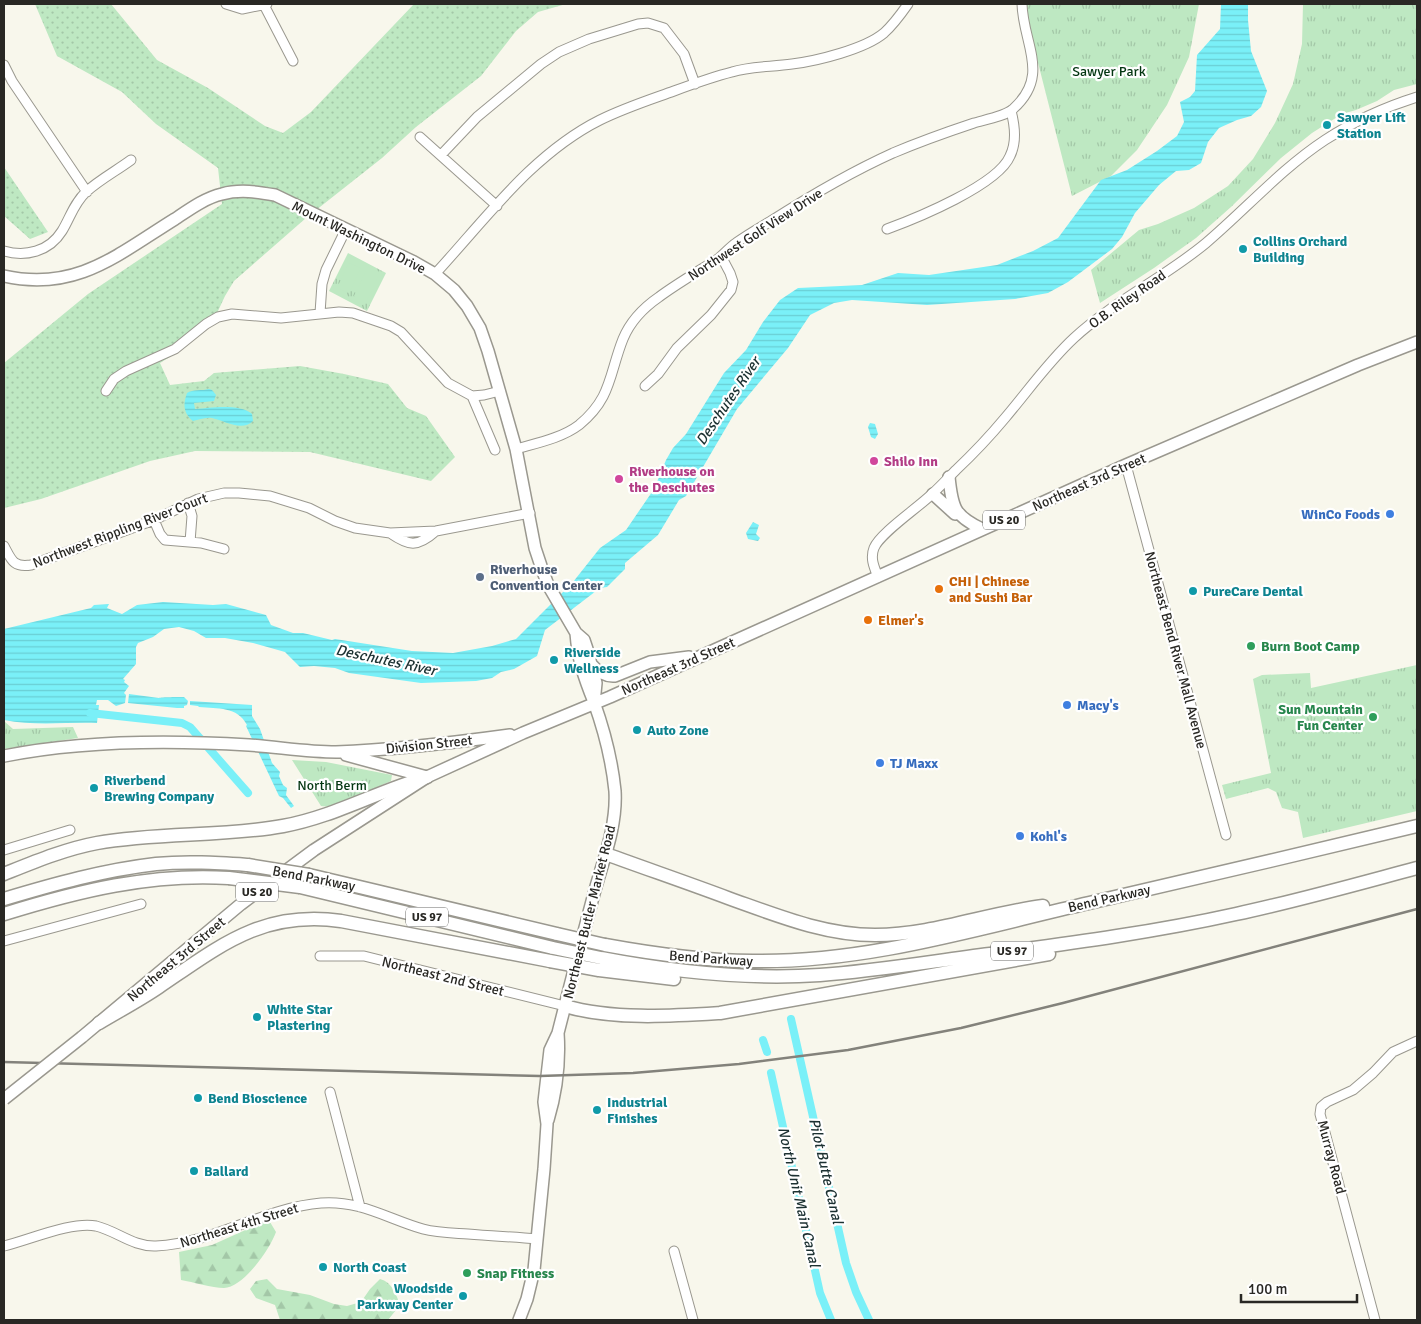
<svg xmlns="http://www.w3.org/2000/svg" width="1421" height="1324" viewBox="0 0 1421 1324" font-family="Signika,sans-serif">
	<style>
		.grass { fill: url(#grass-dots) }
		.forest { fill: url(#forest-firs) }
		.park { fill: url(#park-tufts) }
		.garden { fill: #bee8c2 }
		.water { fill: url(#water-rules) }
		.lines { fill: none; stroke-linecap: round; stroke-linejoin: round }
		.canal { stroke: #7af0f8; stroke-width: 8 }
		.minor-casing { stroke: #9a988f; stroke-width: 11 }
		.major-casing { stroke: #9a988f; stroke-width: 14 }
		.highway-casing { stroke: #9a988f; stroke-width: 15 }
		.minor { stroke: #fff; stroke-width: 9 }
		.major { stroke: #fff; stroke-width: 11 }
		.highway { stroke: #fff; stroke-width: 12 }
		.rail { stroke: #83827b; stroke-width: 2.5 }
		.major-bridge-casing { stroke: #9a988f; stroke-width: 14; stroke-linecap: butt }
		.highway-bridge-casing { stroke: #9a988f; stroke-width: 15; stroke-linecap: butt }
		.major-bridge { stroke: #fff; stroke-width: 11 }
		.highway-bridge { stroke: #fff; stroke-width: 12 }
		.culture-dot { fill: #0f9aa8; stroke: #fff; stroke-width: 2 }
		.hotel-dot { fill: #d1479c; stroke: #fff; stroke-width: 2 }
		.shop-dot { fill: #3f7fe0; stroke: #fff; stroke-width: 2 }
		.service-dot { fill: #5c6f8a; stroke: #fff; stroke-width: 2 }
		.food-dot { fill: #e8710a; stroke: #fff; stroke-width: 2 }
		.leisure-dot { fill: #2e9e5b; stroke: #fff; stroke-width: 2 }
		.labels { text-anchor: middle; stroke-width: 4.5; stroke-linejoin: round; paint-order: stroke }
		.shield { fill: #fff; stroke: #696866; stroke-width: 1 }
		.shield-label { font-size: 12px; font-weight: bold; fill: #292824 }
		.park-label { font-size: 14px; fill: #033611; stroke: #fff }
		.culture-label { font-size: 14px; font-weight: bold; fill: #0d838f; stroke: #fff; text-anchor: start }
		.street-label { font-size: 14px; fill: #292824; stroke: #fff }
		.hotel-label { font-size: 14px; font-weight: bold; fill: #b23c85; stroke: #fff; text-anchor: start }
		.shop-label { font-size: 14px; font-weight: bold; fill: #366cbe; stroke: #fff; text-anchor: start }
		.service-label { font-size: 14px; font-weight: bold; fill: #4e5e75; stroke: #fff; text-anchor: start }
		.food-label { font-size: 14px; font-weight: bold; fill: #c56008; stroke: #fff; text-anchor: start }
		.leisure-label { font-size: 14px; font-weight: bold; fill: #27864d; stroke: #fff; text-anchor: start }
		.water-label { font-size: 15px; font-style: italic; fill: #1c3132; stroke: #fff }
	</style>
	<defs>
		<pattern id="grass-dots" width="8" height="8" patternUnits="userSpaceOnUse" patternTransform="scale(1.25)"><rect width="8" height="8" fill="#bee8c2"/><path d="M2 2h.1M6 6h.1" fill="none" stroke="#a3c7a7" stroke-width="1.8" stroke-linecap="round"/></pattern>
		<pattern id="forest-firs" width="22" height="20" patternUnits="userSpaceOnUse" patternTransform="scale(1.25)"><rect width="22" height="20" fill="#bee8c2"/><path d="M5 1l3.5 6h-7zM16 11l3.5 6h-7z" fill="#a3c7a7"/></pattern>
		<pattern id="park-tufts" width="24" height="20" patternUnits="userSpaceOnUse" patternTransform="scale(1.25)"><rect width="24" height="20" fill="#bee8c2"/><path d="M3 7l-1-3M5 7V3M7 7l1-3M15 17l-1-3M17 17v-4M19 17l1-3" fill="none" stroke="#a3c7a7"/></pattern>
		<pattern id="water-rules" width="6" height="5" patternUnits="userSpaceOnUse" patternTransform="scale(1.25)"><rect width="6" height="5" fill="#7af0f8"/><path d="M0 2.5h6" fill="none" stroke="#6aced4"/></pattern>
	</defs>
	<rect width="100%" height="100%" fill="#f8f7ec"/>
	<path class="grass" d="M35,4H111L157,60L208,88L265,126L283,133L311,112L414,4H566L538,12L516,31L481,76L416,127L382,158L306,218L234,281L225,296L211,326L184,348L160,363L170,385L204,381L214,373L300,366L344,374L388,384L407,408L426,416L455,457L431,481L310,452L195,451L150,461L41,499L4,508V363L88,294L222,204L218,168L156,124L122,92L57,56Z
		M4,167L48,232L30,239L4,216Z"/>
	<path class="forest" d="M270,1222L276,1232C270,1249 244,1287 224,1288C212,1288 193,1282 181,1280L179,1252L212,1245L261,1223Z
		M267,1279L277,1289L310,1295L334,1304L347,1306L361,1302L370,1289L380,1279C392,1282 396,1294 400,1305L388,1320H280L275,1305L256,1298L250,1289L256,1281Z"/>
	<path class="park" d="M1023,4H1199L1189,57L1167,105L1137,150L1111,176L1072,196Z
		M1303,4H1417V84L1394,90L1377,101L1356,110L1342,114L1312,133L1281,158L1231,207L1196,238L1154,268L1100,303L1091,270L1139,230L1158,224L1194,208L1228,186L1253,159L1275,123L1293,84L1302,44Z
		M348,253L386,273L367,311L329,291Z
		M1417,665V811L1303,838L1298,812L1282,808L1276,792L1268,788L1226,799L1222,785L1271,773L1253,679L1262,675L1310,673L1311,688Z
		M4,721L13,729L73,727L78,738L4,749Z
		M292,760L326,762L392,775L391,781L331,807L321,806Z"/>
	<path class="garden" d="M349,263L361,268L349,293L337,288Z
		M366,271L378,277L366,302L354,296Z
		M1382,705L1389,722L1367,735L1357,713Z"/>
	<path class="water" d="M1221,4H1248V20L1251,51L1267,91L1261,107L1251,116L1237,120L1219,128L1208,142L1201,163L1189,170L1176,171L1159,185L1135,213L1122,237L1112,249L1068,282L1048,293L1015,299L927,305L852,300L834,303L810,315L788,348L737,409L686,496L679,500L658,535L625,563V569L607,587L600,588L545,630L537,656L514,669L501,672L492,678L476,681L421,683L349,673L335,668L314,666L300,667L285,652L253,643L225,638H206L194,631L179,627L164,629L153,637L138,643L136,647V664L123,679L125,680L124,682L129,686L124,693L126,695L125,703L116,706L108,700H97L96,705H99L97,723C66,722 34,726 4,720V629L91,608L94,605L109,604L107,608L122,614L137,605L163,602L213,605L226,604L266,615L271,625L293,633H303L332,640L335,639L412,651L453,653L492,646L516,639L573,582L600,548L626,530L654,489L666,460L673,448L686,434L724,373L746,350L763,322L780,300L798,288L862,285L898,273L929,275L997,265L1033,251L1058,238L1101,180L1127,170L1157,151L1177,136L1184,122L1180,102L1190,97L1195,91L1197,55L1220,29Z
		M209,389L212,390L216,395L214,401L194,403L195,409C210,408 239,403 252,414L253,421C242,432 225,421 212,418C205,417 199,420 193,421C183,413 183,404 187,393C193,389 202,391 209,389Z
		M870,423L875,424L878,434L875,439L871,437L868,427Z
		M753,522L759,525L756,534L760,538L758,541L748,539L746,533Z
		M129,694L159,698C161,697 179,697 184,697L188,701L187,705L184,706V708H177L128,703Z
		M190,701L252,705V716L260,729L272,763L280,772L279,776L283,785L287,788L286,795L294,806L291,808L283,798L279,796L246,726L247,725C237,706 218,709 199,707L198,706L190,705Z"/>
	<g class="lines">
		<path class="canal" d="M90,713L182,723L190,727L248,793
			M791,1019L846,1263L856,1292L869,1320
			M763,1040L767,1052
			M771,1073L820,1293L831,1320"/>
		<defs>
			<path id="minor" d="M226,4L242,9L267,4
				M264,5L293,61
				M4,65L12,81L87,192
				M420,137L497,206
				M441,155L477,117L541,64L559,52L589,39L638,24L648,23L664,28L684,54L695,84
				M887,229C917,218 998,185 1010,156C1017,142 1015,126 1011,111
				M4,251C25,257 49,252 62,231C70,218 74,203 86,192C99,180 116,171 131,160
				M435,274C485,220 532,154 600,120C624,108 649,100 674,91C693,84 712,77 732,72C751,66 772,67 792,64C817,61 865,49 884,33C894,24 901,14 908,4
				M320,313L322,284L326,270L346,229
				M645,386L658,374L677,348L711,315L731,290L733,282L730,273L721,256
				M106,391L114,379L126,371L175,349L206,324L218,317L232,314L281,318L339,312L353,313L391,326L401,332L448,383L472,396L484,395L500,391
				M472,396L495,450
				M516,449C537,443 562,438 579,425C612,398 609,374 623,339C630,322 643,308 659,297C678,283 699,271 719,258C725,253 730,247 736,243C747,235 759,228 771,221C810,196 851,172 893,153C919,142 947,132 974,123C984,120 1006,116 1013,109C1051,75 1023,44 1022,4
				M1126,465L1226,835
				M188,503L192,516L190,542
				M154,520L160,534L165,540L201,543L224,549
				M390,533C409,546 417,548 436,531
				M4,546C11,559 13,568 31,565L154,520L198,499L224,493H239L270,496L309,508L335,521L355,528L390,533L436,531L530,513
				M878,577C874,567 870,558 874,548C880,533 919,507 932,494C940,487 948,478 956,470C973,454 990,436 1005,418C1028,391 1048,362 1074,338C1114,301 1164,278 1206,243C1246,209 1281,169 1325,140C1354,121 1385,107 1417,97
				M4,850L70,830
				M4,941L141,904
				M320,956H364L565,1006
				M330,1092L360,1207
				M4,1246C29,1240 72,1221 96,1226C117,1231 133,1247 156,1246C215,1243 263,1208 321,1203C360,1200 388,1219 423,1229C438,1233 454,1233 468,1234C491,1236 514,1237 537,1239
				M674,1251L693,1320
				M1375,1320L1320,1114L1321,1107L1327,1102L1353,1090L1373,1073L1393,1052L1417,1041"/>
			<path id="major" d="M4,276C76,292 117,255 175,219C190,209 205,198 222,194C240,189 258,192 275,195L414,262L435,274L454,290L467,306L480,328L488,351L516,449L535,548L542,569L548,585L576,633L584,640L587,649L596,683L594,703
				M949,477C952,507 954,516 982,529
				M933,494L955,514
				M591,664C598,672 605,677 615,676L650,662L689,657
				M346,755L427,777
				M4,756C84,740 168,740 249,745C278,747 308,752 336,752C395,750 452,743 510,735
				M82,1037L241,904L314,850L427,777L523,733L610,697L1126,465L1358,365L1417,342
				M548,1120C556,1093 560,1062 558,1033
				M519,1320L527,1299L534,1270L544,1169L547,1124L544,1102L550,1050L558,1033C570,986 582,938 595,890C604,858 617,825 615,791C612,761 604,730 594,702C584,677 578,660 576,633"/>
			<path id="highway" d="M606,854C647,869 688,883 728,898C776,915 824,935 875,935C932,935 987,913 1043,906
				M4,874C34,862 65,849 97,843C159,832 222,837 283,826C333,817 378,791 427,777
				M309,875L557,934
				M300,887L553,948
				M4,899C54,884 104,870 156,864C187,861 217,863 248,865
				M4,914C78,891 151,873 229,878
				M605,945C654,954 703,961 753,961C867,963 979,928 1089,903C1198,878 1308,852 1417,826
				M601,958C674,972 747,980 820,975C877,971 934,961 990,954C1072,943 1155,932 1236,914C1297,901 1357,884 1417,868
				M599,970L674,979
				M565,1006C612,1020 672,1016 720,1013L1049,954
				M99,1023C119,1011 140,1000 159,987C220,946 262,910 341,921L550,961"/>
		</defs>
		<use href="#minor" class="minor-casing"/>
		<use href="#major" class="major-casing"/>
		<use href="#highway" class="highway-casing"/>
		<use href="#minor" class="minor"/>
		<use href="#major" class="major"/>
		<use href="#highway" class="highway"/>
		<path class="rail" d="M4,1062L540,1076L633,1073L739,1064L848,1050L961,1028L1063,1003L1417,909"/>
		<defs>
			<path id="major-bridge" d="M4,1099L82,1037"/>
			<path id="highway-bridge" d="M248,865L309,875
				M229,878L300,887
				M557,934L605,945
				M553,948L601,958
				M550,961L599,970"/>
		</defs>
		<use href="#major-bridge" class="major-bridge-casing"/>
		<use href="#highway-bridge" class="highway-bridge-casing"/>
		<use href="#major-bridge" class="major-bridge"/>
		<use href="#highway-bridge" class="highway-bridge"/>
	</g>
	<g class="culture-dot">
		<circle cx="1327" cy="125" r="5"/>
		<circle cx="1243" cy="249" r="5"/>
		<circle cx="1193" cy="591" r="5"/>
		<circle cx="554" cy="660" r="5"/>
		<circle cx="637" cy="730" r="5"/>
		<circle cx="94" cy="788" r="5"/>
		<circle cx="257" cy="1017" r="5"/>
		<circle cx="198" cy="1098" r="5"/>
		<circle cx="597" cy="1110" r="5"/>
		<circle cx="194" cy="1171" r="5"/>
		<circle cx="323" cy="1267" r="5"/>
		<circle cx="463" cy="1296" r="5"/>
	</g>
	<g class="hotel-dot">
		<circle cx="874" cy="461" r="5"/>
		<circle cx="619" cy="479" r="5"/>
	</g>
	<g class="shop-dot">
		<circle cx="1390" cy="514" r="5"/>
		<circle cx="1067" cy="705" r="5"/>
		<circle cx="880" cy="763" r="5"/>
		<circle cx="1020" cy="836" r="5"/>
	</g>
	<circle class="service-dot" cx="480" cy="577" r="5"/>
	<g class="food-dot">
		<circle cx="939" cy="589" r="5"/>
		<circle cx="868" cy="620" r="5"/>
	</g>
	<g class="leisure-dot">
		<circle cx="1251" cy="646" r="5"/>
		<circle cx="1373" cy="717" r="5"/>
		<circle cx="467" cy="1273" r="5"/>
	</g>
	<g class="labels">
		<g class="shield">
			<rect x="983" y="510.5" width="42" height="19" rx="4"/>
			<rect x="236" y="882.5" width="42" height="19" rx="4"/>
			<rect x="406" y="907.5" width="42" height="19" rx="4"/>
			<rect x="991" y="941.5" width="42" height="19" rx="4"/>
		</g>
		<g class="shield-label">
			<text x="1004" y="524">US 20</text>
			<text x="257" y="896">US 20</text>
			<text x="427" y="921">US 97</text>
			<text x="1012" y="955">US 97</text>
		</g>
		<g class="park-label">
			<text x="1109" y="76">Sawyer Park</text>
			<text x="332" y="790">North Berm</text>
		</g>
		<g class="culture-label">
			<text x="1337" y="122">Sawyer Lift<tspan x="1337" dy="16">Station</tspan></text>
			<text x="1253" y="246">Collins Orchard<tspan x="1253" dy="16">Building</tspan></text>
			<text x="1203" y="596">PureCare Dental</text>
			<text x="564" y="657">Riverside<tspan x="564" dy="16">Wellness</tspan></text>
			<text x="647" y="735">Auto Zone</text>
			<text x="104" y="785">Riverbend<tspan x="104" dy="16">Brewing Company</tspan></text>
			<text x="267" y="1014">White Star<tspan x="267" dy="16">Plastering</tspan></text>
			<text x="208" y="1103">Bend Bioscience</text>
			<text x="607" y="1107">Industrial<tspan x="607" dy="16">Finishes</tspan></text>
			<text x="204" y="1176">Ballard</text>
			<text x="333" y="1272">North Coast</text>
			<text x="453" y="1293" text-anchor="end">Woodside<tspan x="453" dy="16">Parkway Center</tspan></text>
		</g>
		<g class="street-label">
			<text transform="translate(755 234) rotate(-33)" y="5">Northwest Golf View Drive</text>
			<text transform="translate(359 237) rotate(26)" y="5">Mount Washington Drive</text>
			<text transform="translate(1127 299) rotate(-35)" y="5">O.B. Riley Road</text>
			<text transform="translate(1089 482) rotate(-24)" y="5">Northeast 3rd Street</text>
			<text transform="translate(120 530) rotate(-21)" y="5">Northwest Rippling River Court</text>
			<text transform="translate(1176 650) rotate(75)" y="5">Northeast Bend River Mall Avenue</text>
			<text transform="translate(678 666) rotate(-24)" y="5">Northeast 3rd Street</text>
			<text transform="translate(429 744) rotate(-6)" y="5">Division Street</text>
			<text transform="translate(314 878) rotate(11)" y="5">Bend Parkway</text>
			<text transform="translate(1109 898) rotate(-13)" y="5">Bend Parkway</text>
			<text transform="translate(589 912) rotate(-76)" y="5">Northeast Butler Market Road</text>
			<text transform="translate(711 958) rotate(4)" y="5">Bend Parkway</text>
			<text transform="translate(176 959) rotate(-40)" y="5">Northeast 3rd Street</text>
			<text transform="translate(443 976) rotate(14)" y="5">Northeast 2nd Street</text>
			<text transform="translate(1332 1157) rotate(75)" y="5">Murray Road</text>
			<text transform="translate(239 1225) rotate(-17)" y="5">Northeast 4th Street</text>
		</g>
		<g class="hotel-label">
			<text x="884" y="466">Shilo Inn</text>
			<text x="629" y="476">Riverhouse on<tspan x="629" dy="16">the Deschutes</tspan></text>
		</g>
		<g class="shop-label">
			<text x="1380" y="519" text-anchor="end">WinCo Foods</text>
			<text x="1077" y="710">Macy's</text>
			<text x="890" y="768">TJ Maxx</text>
			<text x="1030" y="841">Kohl's</text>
		</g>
		<g class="service-label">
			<text x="490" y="574">Riverhouse<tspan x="490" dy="16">Convention Center</tspan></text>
		</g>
		<g class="food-label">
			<text x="949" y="586">CHI | Chinese<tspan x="949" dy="16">and Sushi Bar</tspan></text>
			<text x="878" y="625">Elmer's</text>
		</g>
		<g class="leisure-label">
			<text x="1261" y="651">Burn Boot Camp</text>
			<text x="1363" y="714" text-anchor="end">Sun Mountain<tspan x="1363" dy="16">Fun Center</tspan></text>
			<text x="477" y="1278">Snap Fitness</text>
		</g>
		<g class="water-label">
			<text transform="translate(728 401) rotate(-56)" y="5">Deschutes River</text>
			<text transform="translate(386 660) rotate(12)" y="5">Deschutes River</text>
			<text transform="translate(826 1171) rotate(77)" y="5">Pilot Butte Canal</text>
			<text transform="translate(799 1197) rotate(77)" y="5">North Unit Main Canal</text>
		</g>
	</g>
	<rect width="1421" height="1324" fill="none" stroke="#292824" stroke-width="10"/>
	<path d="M1241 1294v8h116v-8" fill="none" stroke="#292824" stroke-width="2.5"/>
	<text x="1248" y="1294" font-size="15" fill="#292824" stroke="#ffffff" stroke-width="4" paint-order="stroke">100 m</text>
</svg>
